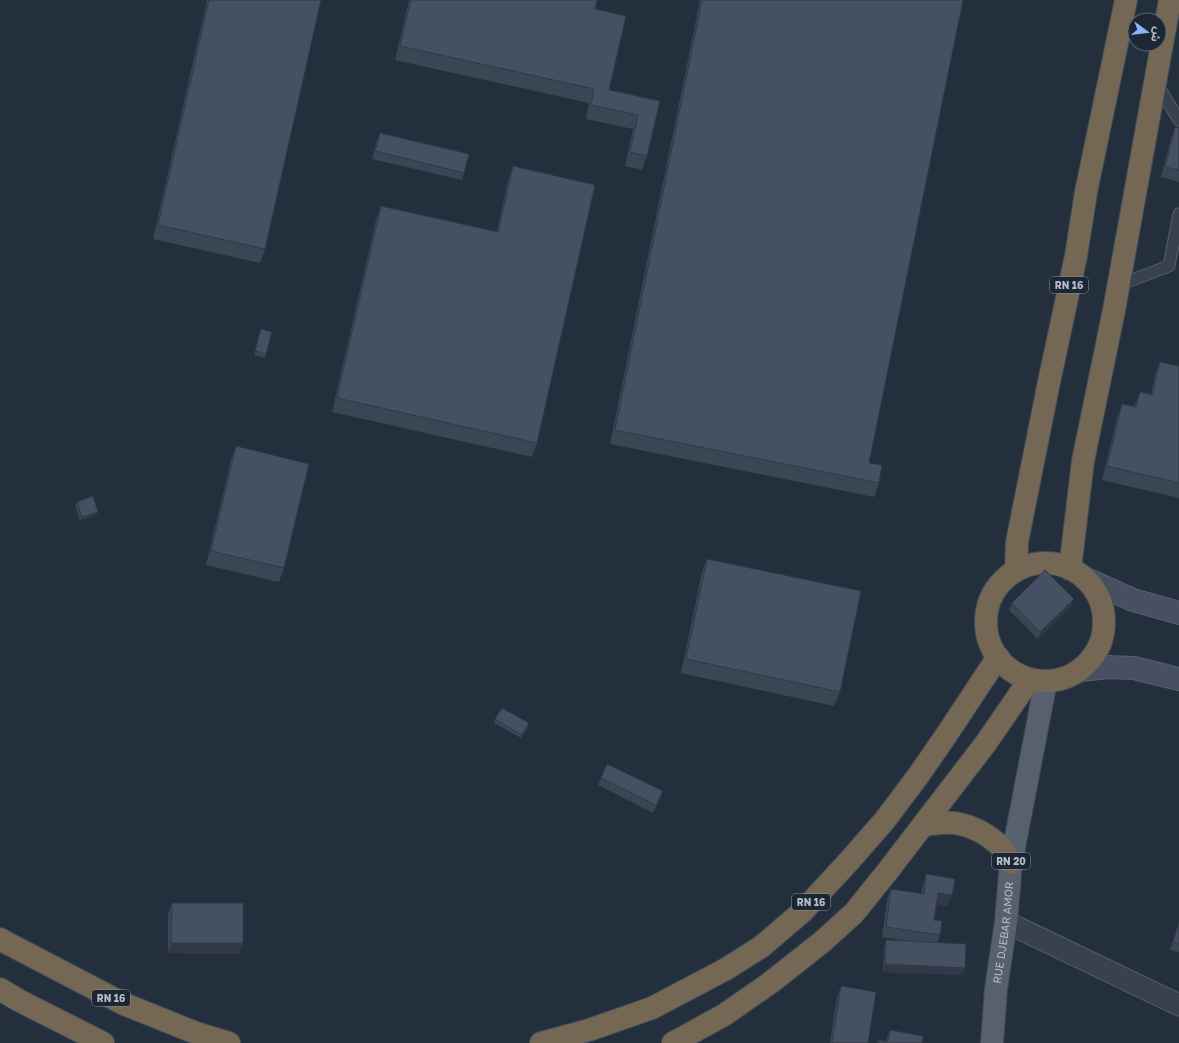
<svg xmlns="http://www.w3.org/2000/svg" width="1179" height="1043" viewBox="0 0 1179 1043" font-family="'Golos Text','Noto Sans Arabic',sans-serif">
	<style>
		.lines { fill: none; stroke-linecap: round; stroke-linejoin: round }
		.lane-casing { stroke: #565f6c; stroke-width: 13 }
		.street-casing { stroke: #565f6c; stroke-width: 23 }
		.secondary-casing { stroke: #565f6c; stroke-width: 24 }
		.primary-casing { stroke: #414a57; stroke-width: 24 }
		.highway-casing { stroke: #434c59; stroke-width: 24 }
		.lane { stroke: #38414e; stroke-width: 11 }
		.street { stroke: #38414e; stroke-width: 21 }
		.secondary { stroke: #465061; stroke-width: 22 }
		.primary { stroke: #56606e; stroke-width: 22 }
		.highway { stroke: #746855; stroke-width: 22 }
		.wall { fill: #3b4654 }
		.shaded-wall { fill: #303945 }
		.building { fill: #455162; stroke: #303945 }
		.labels { text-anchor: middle; stroke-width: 4; stroke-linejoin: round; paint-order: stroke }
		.shield { fill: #1d2633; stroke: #878f9c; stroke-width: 1 }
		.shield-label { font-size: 10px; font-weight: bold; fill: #b4bcc9 }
		.street-label { font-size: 11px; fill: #b4bcc9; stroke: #1d2633 }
	</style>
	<rect width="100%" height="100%" fill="#242f3e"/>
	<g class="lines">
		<defs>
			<path id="lane" d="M1156,83L1179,120
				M1119,285L1169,266L1179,214"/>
			<path id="street" d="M1006,922L1179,1005"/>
			<path id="secondary" d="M1086,579L1133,600L1179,613
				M1081,670L1108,667L1134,668L1179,679"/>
			<g id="primary">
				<path id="s1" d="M992,1043L996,989L1006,922L1011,863L1046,681"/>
			</g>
			<path id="highway" d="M986 622a59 59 0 1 1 118 0a59 59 0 1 1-118 0Z
				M1070,569L1083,461L1114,310L1170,0
				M1016,571L1017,542L1049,382L1076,256L1086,192L1126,0
				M924,825C934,824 945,822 955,823C972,826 989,835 1001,847C1005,851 1008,858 1011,863
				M0,939L5,942L124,1004L196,1033L229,1043
				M0,989L18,1000L103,1043
				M541,1043L589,1030L652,1008L726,969L761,947L802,912L850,860L885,820L918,776L945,737L998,657
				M673,1043L724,1015L770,983L822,942L854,913L887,872L986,743L1030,679"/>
		</defs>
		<use href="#lane" class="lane-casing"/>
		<use href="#street" class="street-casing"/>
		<use href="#secondary" class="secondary-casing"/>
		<use href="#primary" class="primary-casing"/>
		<use href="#highway" class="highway-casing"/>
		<use href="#lane" class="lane"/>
		<use href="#street" class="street"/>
		<use href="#secondary" class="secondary"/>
		<use href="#primary" class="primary"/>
		<use href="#highway" class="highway"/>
	</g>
	<path class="wall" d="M207,0H321L265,249L260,263L153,239Z
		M409,0H597L595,9L609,90L660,101L647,156L642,170L625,166L633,129L586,119L589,103L395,60Z
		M700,0H963L869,463L879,483L874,497L610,444Z
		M1175,127L1179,128V182L1161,177L1171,138Z
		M380,133L464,173L462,180L372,159L377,140Z
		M513,166L537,443L532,457L332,412L376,220L381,206L497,232L508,180Z
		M261,329L266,354L265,358L254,355Z
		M1160,362L1179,366V498L1102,480L1117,418L1122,404L1134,407L1140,392L1151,394L1155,375Z
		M236,446L284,568L279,582L206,565L231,460Z
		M77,502L98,512L96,515L80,521L75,505Z
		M707,559L840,692L834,706L681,673L702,572Z
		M1012,603L1071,606L1038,639L1009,610Z
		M495,719L528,727L521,738L494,723Z
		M601,778L660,799L653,813L598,785Z
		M926,874L948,906L937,904L934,920L940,935L937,943L965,968L962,975L883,972L884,948L886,940L909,941L882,937L887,899L891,889L921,893L923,885Z
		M172,903L243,943L239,954L168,953V914Z
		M1179,921V952L1170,950Z
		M841,986L868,1043H830L837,997Z
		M890,1030L922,1043H877L878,1040L887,1041V1037Z"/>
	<path class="shaded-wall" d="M98,512L96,515L80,521L82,517Z
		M1074,599L1071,606L1038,639L1040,632Z
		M663,791L660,799L653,813L656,805Z
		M938,893L952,895L948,906L934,904Z
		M171,943H243L239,954L168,953Z
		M885,964L965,968L962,975L883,972Z"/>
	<path class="building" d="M209,0H321L265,249L158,225Z
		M411,0H597L595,9L626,16L609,90L660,101L647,156L630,152L638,115L591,105L594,89L400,46Z
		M702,0H963L869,463L882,465L879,483L615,430Z
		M1175,127L1179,128V170L1165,167Z
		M380,133L469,154L464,173L375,151Z
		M513,166L595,185L537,443L337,398L381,206L498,232Z
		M261,329L272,332L266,354L255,351Z
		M1160,362L1179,366V483L1107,466L1122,404L1136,407L1140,392L1152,395Z
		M236,446L309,464L284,568L211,551Z
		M93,496L98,512L82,517L77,502Z
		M707,559L861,591L840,692L686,659Z
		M1045,570L1074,599L1040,632L1012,603Z
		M502,708L529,723L522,735L495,719Z
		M607,764L663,791L656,805L601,778Z
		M926,874L955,879L952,895L938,893L934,920L942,921L940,935L886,927L891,889L924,894Z
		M172,903H243V943H171Z
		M1179,922V944L1173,942Z
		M886,940L966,944L965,968L885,964Z
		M841,986L876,992L868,1043H832Z
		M890,1030L923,1036L922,1043H878V1040L888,1042Z"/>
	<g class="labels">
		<g class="shield">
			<rect x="1050" y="277" width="38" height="16" rx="3"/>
			<rect x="992" y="853" width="38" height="16" rx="3"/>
			<rect x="792" y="894" width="38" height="16" rx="3"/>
			<rect x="92" y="990" width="38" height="16" rx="3"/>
		</g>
		<g class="shield-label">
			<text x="1069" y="289">RN 16</text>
			<text x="1011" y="865">RN 20</text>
			<text x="811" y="906">RN 16</text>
			<text x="111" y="1002">RN 16</text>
		</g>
		<g class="street-label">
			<text dy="4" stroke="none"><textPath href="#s1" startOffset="111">RUE DJEBAR AMOR</textPath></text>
		</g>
	</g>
	<g transform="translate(1147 32) rotate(105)"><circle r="19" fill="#1d2633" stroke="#59626f"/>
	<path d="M0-3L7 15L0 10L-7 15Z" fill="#8ab4f8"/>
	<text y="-6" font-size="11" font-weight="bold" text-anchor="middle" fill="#b4bcc9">ش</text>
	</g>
</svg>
